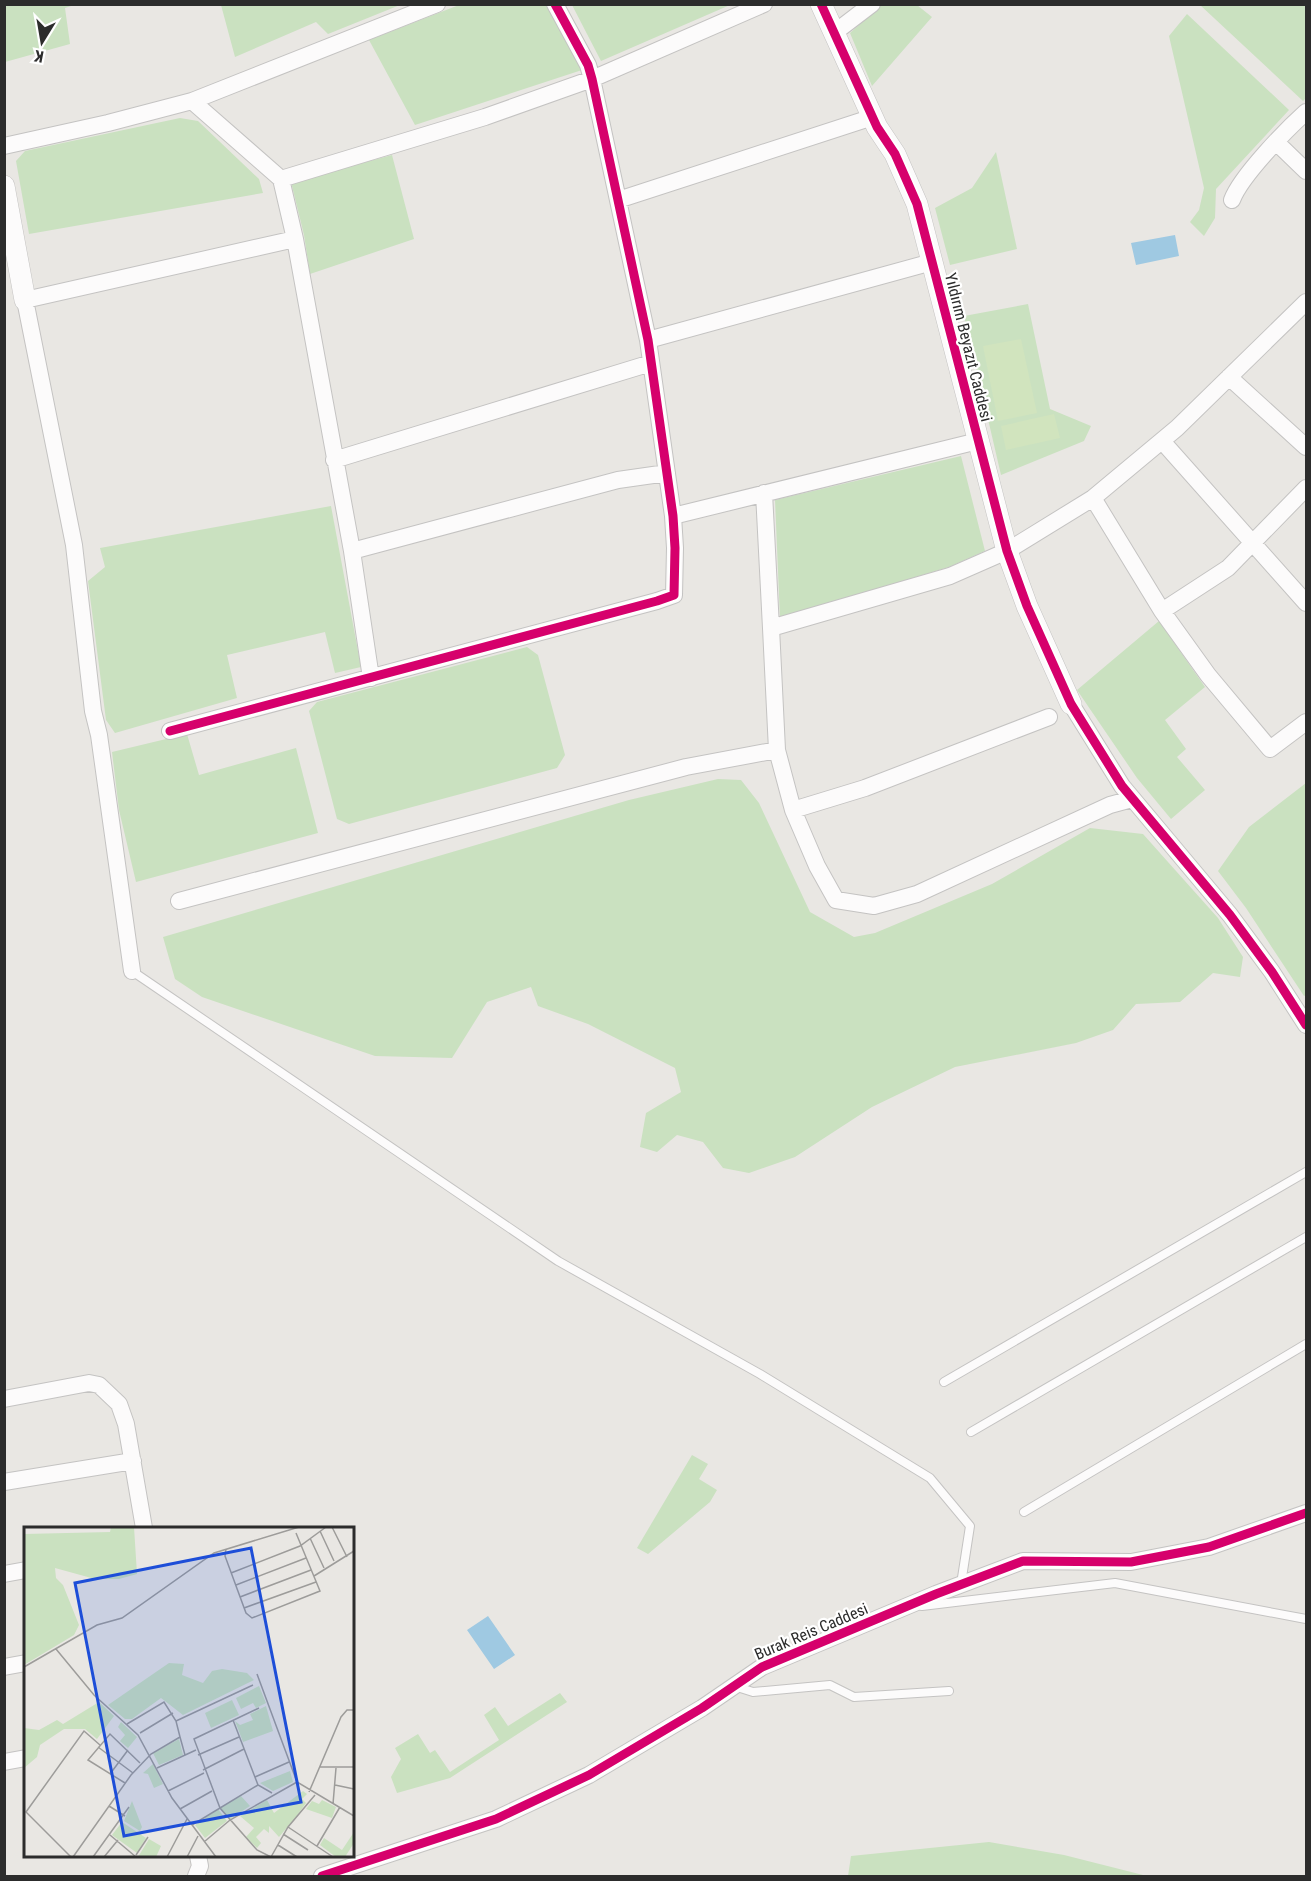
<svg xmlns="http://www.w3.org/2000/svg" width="1311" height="1881" viewBox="0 0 1311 1881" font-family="'Roboto Condensed',sans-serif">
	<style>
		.green { fill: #cae1c0 }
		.pitch { fill: #d1e4be }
		.water { fill: #9fc9e2 }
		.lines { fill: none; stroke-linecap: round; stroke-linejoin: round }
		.service-casing { stroke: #c4c3c2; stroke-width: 10 }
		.minor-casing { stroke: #c4c3c2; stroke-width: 18 }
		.tertiary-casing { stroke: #c4c3c2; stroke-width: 22 }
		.service { stroke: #fcfbfb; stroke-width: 8 }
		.minor { stroke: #fcfbfb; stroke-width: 16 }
		.tertiary { stroke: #fcfbfb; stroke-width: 21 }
		.cycleway-casing { stroke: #fff; stroke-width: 13 }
		.cycleway { stroke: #d6006c; stroke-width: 9 }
		.labels { text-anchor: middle; stroke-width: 4.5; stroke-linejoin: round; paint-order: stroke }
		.street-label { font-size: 16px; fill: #2c2c2c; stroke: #fff }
		.inset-road { fill: none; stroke: #9d9c9a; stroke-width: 1.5 }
		.view { fill: #1d4ed8; fill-opacity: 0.15; stroke: #1d4ed8; stroke-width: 3 }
		.inset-edge { fill: none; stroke: #2c2c2c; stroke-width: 3 }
	</style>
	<rect width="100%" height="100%" fill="#e9e7e3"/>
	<path class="green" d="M5,4L74,5L65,8L70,44L5,62Z
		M221,5V4L400,5L328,34L316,22L235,57Z
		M459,5H546L582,70L415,125L369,40Z
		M572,5H730L601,61Z
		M881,5H917L932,17L872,86L850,33Z
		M1200,5H1306V98L1303,101Z
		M1187,14L1289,110L1216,189L1215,218L1204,236L1190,222L1199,210L1204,188L1169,36Z
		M180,118L198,121L259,179L263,193L29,234L16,161L25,151Z
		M996,152L1017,249L950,265L935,208L972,188Z
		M392,155L414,239L310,274L304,235L291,182Z
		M1028,304L1050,409L1091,426L1084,441L1001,475L964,316Z
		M961,456L985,551L949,567L780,618L775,500Z
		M331,506L361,667L335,673L325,632L227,655L237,698L115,733L106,720L88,581L105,567L100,548Z
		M1159,621L1205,687L1165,720L1186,749L1177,757L1205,790L1171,819L1137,778L1077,690Z
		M527,647L538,655L565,755L557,768L349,824L337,819L309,711L317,702Z
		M187,734L199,775L296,748L318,833L136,882L119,810L112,752Z
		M718,779L741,780L759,803L810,912L854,937L875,933L992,884L1090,828L1143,834L1218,918L1243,957L1240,977L1213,973L1180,1002L1136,1004L1113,1030L1076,1043L955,1067L872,1107L795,1157L749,1173L723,1168L703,1142L677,1135L657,1152L640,1147L646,1113L681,1092L675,1068L588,1024L538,1006L531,987L487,1002L452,1058L375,1056L202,997L175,979L163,937L629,800Z
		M1306,783V995L1304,996L1246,908L1218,871L1249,827Z
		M692,1455L708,1464L699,1479L717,1490L710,1502L648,1554L637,1548Z
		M560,1693L567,1702L450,1778L397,1793L391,1777L401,1759L395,1748L418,1734L430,1753L435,1750L450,1772L499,1740L484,1715L495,1707L508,1726Z
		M989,1842L1064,1855L1147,1876H848L851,1856Z"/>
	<path class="pitch" d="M1021,339L1037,413L998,421L983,346Z
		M1054,414L1060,438L1006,450L1001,426Z"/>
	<path class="water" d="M1175,235L1179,256L1136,265L1131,243Z
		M488,1616L515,1655L494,1669L467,1630Z"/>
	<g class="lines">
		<defs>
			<path id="service" d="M132,971L558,1261L760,1374L930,1478L970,1526L961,1584
				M944,1382L1306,1172
				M971,1432L1306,1237
				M1024,1512L1306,1344
				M922,1606L1115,1583L1306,1619
				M734,1686L753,1692L830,1685L854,1697L949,1691"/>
			<path id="minor" d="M834,33L872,4
				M192,101L281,179L295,239L352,551L371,678
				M1276,142L1306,171
				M4,146L108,123L192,101L437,4
				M281,179L485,117L592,79L764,4
				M618,200L873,117
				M1232,200C1241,176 1286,130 1306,112
				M648,340L932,262
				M1229,377L1306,447
				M1162,441L1306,603
				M334,460L651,363
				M764,493L771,628L950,576L1007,551L1093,498L1177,428L1306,302
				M1093,498L1162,611L1208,675L1270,749L1306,722
				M673,516L978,441
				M352,551L618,480L667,473
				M1162,611L1228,568L1306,488
				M771,628L777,750L793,810L817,866L836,900L874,906L917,894L1110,805L1132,799
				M1071,704L1122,786L1230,915L1272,972L1306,1025
				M170,731L657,601L674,595L675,548L673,516L648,340L592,79L588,65L555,4
				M793,810L865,788L1049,717
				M179,901L686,767L777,750
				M132,971L99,735L93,711L74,545L25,300L295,239
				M4,1399L89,1383L99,1385L119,1404L126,1424L144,1528
				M4,1482L133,1461
				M4,1574L26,1570
				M4,1667L26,1663
				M4,1762L26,1758
				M196,1876L200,1866L198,1856
				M322,1876L496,1819L589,1775L702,1708L762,1667L936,1594L1023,1561L1131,1562L1209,1547L1306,1513"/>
			<path id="tertiary" d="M821,4L877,127L895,154L917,204L1007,551L1027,606L1071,704
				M4,186L25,300"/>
		</defs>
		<use href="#service" class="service-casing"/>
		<use href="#minor" class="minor-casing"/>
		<use href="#tertiary" class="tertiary-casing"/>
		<use href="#service" class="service"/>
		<use href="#minor" class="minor"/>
		<use href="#tertiary" class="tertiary"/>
		<defs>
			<path id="cycleway" d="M821,4L877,127L895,154L917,204L1007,551L1027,606L1071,704L1122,786L1230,915L1272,972L1306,1025
				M170,731L657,601L674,595L675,548L673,516L648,340L592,79L588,65L555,4
				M322,1876L496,1819L589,1775L702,1708L762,1667L936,1594L1023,1561L1131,1562L1209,1547L1306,1513"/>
		</defs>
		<use href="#cycleway" class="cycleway-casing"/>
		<use href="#cycleway" class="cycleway"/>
	</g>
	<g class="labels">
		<g class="street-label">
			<text transform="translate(969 347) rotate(76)" y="6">Yıldırım Beyazıt Caddesi</text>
			<text transform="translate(811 1631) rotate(-23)" y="6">Burak Reis Caddesi</text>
		</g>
	</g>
	<g transform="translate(24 1527)">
		<rect width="330" height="330" fill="#e9e7e3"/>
		<path d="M87,0H110L113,47L95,52H71L31,41L32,51L39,58L55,98L50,108L0,138V7L86,5ZM145,136L160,137L158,148L179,156L188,144L198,142L223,146L230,153L159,188L137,171L108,192H101L84,178ZM235,159L242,176L232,181L229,176L217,182L212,171ZM208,173L215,188L187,201L181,186ZM75,175L90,189L73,212L61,202H40L16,218L13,230L0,241V201L15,203L33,193L39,197ZM242,179L249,204L219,215L211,194L216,198L229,193L226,187ZM97,195L113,210L104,221L96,214L101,208L94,200ZM155,212L159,228L135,238L129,226ZM129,237L139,257L130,261L124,247L119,246ZM266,244L269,255L249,264L236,256ZM279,264L283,267L278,272L282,276L272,290L255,310L245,299V306L240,302L232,310L237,316L233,321L222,310L230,301L216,289L243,273L250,286ZM217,269L226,279L206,292L196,281ZM298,273L312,280L308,291L282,282L288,274L295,277ZM108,274L118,300L116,304L100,294ZM194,282L203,294L181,311L171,298ZM98,295L122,311L113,326L88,308ZM330,305V316L321,330H312L296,318L300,311L318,323ZM125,312L137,319L132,330H114Z" fill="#cae1c0"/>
		<path class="inset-road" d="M308,0L323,30M296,4L310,34M286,11L300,41M202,22L201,29L222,86L228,91L296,64L272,6M207,46L276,19L302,0M290,49L330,24M212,58L282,31M216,70L287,43M220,81L292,55M32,122L70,168L114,208L148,271L192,330M0,140L73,98L98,91L190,26L275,0M233,147L273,255L330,289M235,181L170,212L196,281L233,323L247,330M209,193L234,258L248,266M152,194L229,158M103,197L140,175L152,194L156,210M116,206L149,186M74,220L109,246M174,228L215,210M296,240H330M133,241L172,223M179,243L220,222M86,247L104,223M231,250L265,235M101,256L64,233L86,207L116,236M311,258L330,262M144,264L180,246M285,265L317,190L323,183H330M309,277L312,241M85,279L101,289M156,282L188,264M168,298L234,258M264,300L309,330M259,307L284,323M86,308L112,330M180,315L206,293L273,255M254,318L273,330M293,319L316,280M112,328L124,310M47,330L2,285L60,204L76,218M49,330L107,248L127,227L156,210L161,228M69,330L105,280M80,330L94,313M143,330L163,292M163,330L174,309M247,330L264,300L291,268"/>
		<path class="view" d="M227,21L277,275L100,309L51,56Z"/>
		<rect width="330" height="330" class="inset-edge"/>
	</g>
	<rect width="1311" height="1881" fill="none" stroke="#2c2c2c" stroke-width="12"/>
	<g transform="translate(42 42) rotate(191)" stroke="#ffffff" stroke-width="4.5" paint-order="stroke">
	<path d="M0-4.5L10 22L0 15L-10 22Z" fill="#2c2c2c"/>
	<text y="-9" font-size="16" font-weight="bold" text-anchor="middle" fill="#2c2c2c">K</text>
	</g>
</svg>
